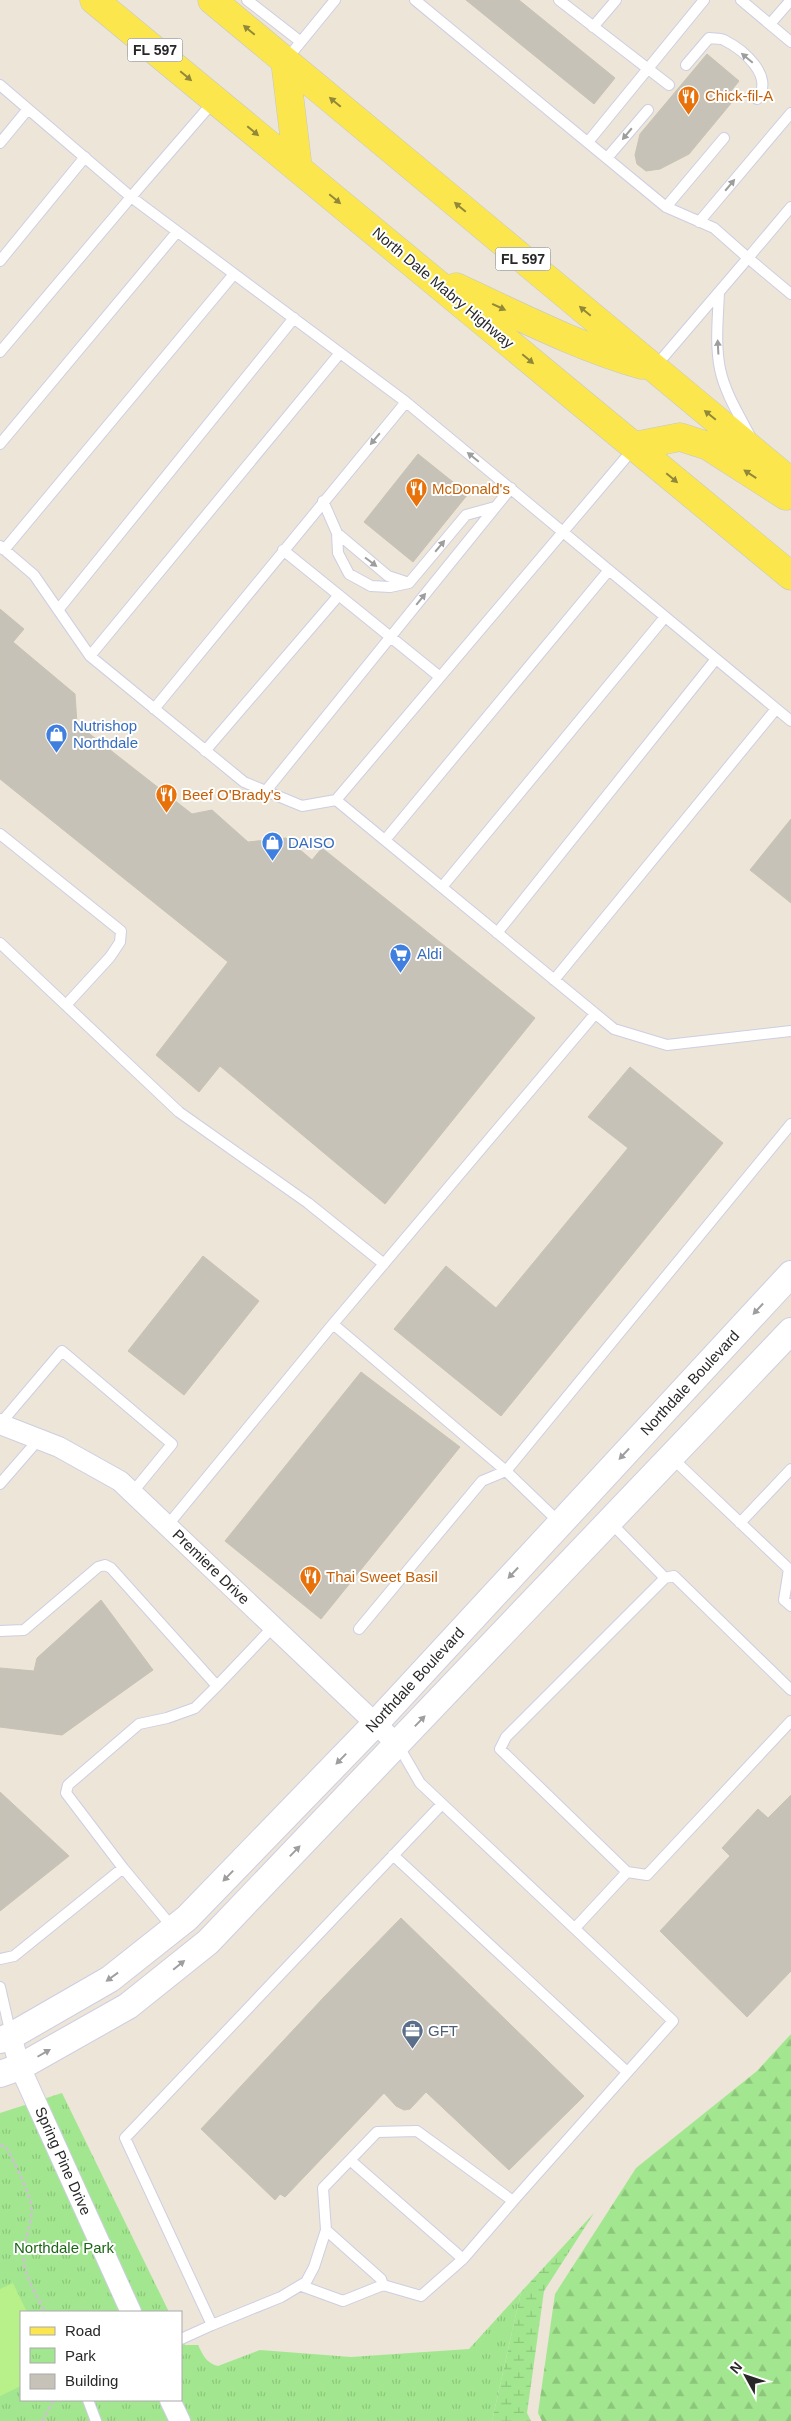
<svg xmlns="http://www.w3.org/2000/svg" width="791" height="2421" viewBox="0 0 791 2421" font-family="Arial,sans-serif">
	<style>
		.forest { fill: url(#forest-firs) }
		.wetland { fill: url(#wetland-marsh) }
		.park { fill: url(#park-tufts) }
		.pitch { fill: #b8f08a }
		.building { fill: #c7c2b8; stroke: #c7c2b2 }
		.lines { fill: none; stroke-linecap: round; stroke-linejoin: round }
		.service-casing { stroke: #cdcee2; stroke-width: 12 }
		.minor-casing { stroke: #cdcee2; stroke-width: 22 }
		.tertiary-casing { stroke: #cdcee2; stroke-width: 28 }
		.primary-casing { stroke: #c7c7c7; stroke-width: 29 }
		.path { stroke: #c7c7c7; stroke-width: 3; stroke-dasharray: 4 2.5; stroke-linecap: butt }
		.service { stroke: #fff; stroke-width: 10 }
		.minor { stroke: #fff; stroke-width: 20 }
		.tertiary { stroke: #fff; stroke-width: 26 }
		.primary { stroke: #fbe74d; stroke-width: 28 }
		.oneway { fill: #92883a }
		.oneway2 { fill: #9e9e9e }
		.labels { text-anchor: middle; stroke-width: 4; stroke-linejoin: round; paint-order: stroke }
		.shield { fill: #fff; stroke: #686868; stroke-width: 1 }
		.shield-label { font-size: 14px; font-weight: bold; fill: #282828 }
		.food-label { font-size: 15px; fill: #c56008; stroke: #fff; text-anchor: start }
		.street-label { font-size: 15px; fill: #282828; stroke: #fff }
		.shop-label { font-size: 15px; fill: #366cbe; stroke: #fff; text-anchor: start }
		.service-label { font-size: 15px; fill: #4e5e75; stroke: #fff; text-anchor: start }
		.park-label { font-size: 15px; fill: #1b6814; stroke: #fff }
	</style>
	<defs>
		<pattern id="forest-firs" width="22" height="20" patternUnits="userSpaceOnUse" patternTransform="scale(1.25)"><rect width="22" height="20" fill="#a2e78f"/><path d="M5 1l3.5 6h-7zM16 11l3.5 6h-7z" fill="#8cc67b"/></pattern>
		<pattern id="wetland-marsh" width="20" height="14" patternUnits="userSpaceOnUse" patternTransform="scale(1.25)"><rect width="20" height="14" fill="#a2e78f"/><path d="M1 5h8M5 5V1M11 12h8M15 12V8" fill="none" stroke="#8cc67b"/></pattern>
		<pattern id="park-tufts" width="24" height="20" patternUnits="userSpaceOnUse" patternTransform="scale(1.25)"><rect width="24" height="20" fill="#a2e78f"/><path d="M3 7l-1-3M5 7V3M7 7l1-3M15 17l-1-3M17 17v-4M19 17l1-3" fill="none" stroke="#8cc67b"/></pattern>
	</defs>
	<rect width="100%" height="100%" fill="#ece5d8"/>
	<path class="forest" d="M791,2034V2421H542L538,2413L555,2294L636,2168L757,2071Z"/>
	<path class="wetland" d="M594,2213L544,2291L527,2413L531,2421H492L521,2292Z"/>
	<path class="park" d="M62,2093L169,2312H21V2400H181V2338L185,2345H198C203,2355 206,2363 218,2366L260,2350L351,2357L469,2349L521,2292L492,2421H0V2113Z"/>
	<path class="pitch" d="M13,2283L27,2312H21V2386L0,2396V2289Z"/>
	<path class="building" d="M466,0H519L615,78L594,104Z
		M707,54L739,81L731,91L737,96L689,154L660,169L646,171L637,164L635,155L640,134Z
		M418,454L468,494L413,562L364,522Z
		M0,609L24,629L13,642L75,694L77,724L192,814L212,810L248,842L286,838L312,860L322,848L535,1018L385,1204L220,1066L199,1092L156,1055L228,962L0,779Z
		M791,819V903L750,870Z
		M630,1067L723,1143L501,1416L394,1329L446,1266L496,1308L628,1148L588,1117Z
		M203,1256L259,1301L184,1395L128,1351Z
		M361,1372L460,1447L321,1619L225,1541Z
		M101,1600L153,1670L62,1735L0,1727V1668L34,1671L37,1658Z
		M0,1792L69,1856L0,1911Z
		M791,1795V1971L747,2017L660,1931L730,1856L722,1848L758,1809L768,1818Z
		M401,1918L584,2096L509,2170L426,2092L410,2109L404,2110L396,2106L384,2093L285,2197L280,2194L275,2200L201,2129L324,1997Z"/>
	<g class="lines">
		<defs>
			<path id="service" d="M247,0L301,42
				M415,0L666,207L714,228L748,258L654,368
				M559,0L669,85
				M741,0L791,42
				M770,24L791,0
				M593,27L616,0
				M286,60L335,0
				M686,65L709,38C714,39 720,38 724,40C744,50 775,77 757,99
				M0,85L131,197L214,101
				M588,142L704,0
				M0,143L28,109
				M607,158L648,110
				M666,207L724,138
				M791,207L748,258L791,294
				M699,222L791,113
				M0,261L85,157
				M719,292C718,318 715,344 720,369C725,393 739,415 750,436
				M0,352L131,197L406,402L791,721
				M0,444L177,232
				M634,448L336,800L614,1029L667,1045L791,1031
				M323,501L337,533L338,553L349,574L371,586L390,587L409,583L466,515L495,507
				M337,533L388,576L409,583
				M0,546L34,575L90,656L244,782L302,806L336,800
				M4,550L234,274
				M283,550L440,677
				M58,610L294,318
				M90,656L340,353
				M154,709L406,402
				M205,751L339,595
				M265,792L511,488
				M0,834L121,931L120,942L110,957L66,1005
				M385,840L609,570
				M442,887L665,617
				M497,933L716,659
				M0,943L179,1112L308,1203L384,1264
				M554,980L776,709
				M333,1324L595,1014
				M0,1424L62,1351L172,1444L132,1493
				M671,1457L789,1569L784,1600L791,1606
				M0,1484L39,1439
				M610,1522L665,1578
				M560,1523L506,1471L791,1124
				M740,1523L791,1469
				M167,1526L333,1324L506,1471L482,1481L359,1629
				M0,1631L24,1630L98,1567L105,1565L111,1568L217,1686L195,1708L167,1718L139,1724L68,1785L66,1793L123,1868L173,1928
				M217,1686L273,1627
				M791,1690L674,1576L665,1578L506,1737L500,1749L627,1872L647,1875L791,1721
				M398,1745L420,1783L673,2021L513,2201L417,2131L377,2132L323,2188L326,2230L314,2267L306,2282L281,2297L212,2325L125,2138L442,1804
				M393,1855L627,2072
				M575,1928L627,1872
				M0,1959L14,1956L123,1868
				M0,1987L11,2035
				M350,2160L463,2259L513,2201
				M326,2230L381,2279L383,2285L421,2296L463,2259
				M302,2286L343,2301L383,2285
				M181,2339L212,2325
				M88,2400L96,2421"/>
			<path id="minor" d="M0,1424L59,1447L120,1481L398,1745
				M11,2036L20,2067L131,2312
				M170,2400L180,2421"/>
			<path id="tertiary" d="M0,2040L11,2036L110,1979L187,1918L375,1724L791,1274
				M0,2074L20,2067L128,2006L208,1942L791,1331"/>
			<path id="primary" d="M94,0L791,576
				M212,0L791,482
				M285,61L298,168
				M456,287C517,315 578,347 642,365
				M634,446L680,437L708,446L786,496"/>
		</defs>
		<use href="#service" class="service-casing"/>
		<use href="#minor" class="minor-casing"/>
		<use href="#tertiary" class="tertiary-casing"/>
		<use href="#primary" class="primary-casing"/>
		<path class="path" d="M0,2145L6,2147C15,2164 26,2185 31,2204C34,2219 25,2235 24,2250C21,2272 36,2294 45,2312
			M42,2421L54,2400"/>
		<use href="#service" class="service"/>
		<use href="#minor" class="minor"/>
		<use href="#tertiary" class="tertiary"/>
		<use href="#primary" class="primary"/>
	</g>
	<defs><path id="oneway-solid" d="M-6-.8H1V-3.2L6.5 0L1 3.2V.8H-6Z" transform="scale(1.25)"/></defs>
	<g class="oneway">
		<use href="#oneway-solid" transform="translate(249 30) rotate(-140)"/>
		<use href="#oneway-solid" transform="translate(186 76) rotate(40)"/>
		<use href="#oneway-solid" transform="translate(335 102) rotate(-140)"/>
		<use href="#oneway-solid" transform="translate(253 131) rotate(40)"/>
		<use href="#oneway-solid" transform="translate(335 199) rotate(40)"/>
		<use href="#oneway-solid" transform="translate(460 207) rotate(-140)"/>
		<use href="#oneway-solid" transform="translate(499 307) rotate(25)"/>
		<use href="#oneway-solid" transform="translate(585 311) rotate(-140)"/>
		<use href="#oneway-solid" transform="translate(528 359) rotate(40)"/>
		<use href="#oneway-solid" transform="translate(710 415) rotate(-141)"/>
		<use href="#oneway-solid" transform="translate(750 474) rotate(-147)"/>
		<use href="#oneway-solid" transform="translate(672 478) rotate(40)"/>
	</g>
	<g class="oneway2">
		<use href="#oneway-solid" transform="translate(747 58) rotate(-140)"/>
		<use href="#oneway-solid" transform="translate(627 134) rotate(130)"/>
		<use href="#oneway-solid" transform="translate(730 185) rotate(-50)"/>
		<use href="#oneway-solid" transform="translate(718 347) rotate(-93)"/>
		<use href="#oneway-solid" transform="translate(375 439) rotate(130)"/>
		<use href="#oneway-solid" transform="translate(473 457) rotate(-141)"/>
		<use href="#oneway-solid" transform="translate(440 546) rotate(-50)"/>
		<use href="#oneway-solid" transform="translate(371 562) rotate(37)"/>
		<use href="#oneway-solid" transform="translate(421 599) rotate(-51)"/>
		<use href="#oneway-solid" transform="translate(758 1309) rotate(133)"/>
		<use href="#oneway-solid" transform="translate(624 1454) rotate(133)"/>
		<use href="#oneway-solid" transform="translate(513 1573) rotate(133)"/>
		<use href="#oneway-solid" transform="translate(420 1721) rotate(-46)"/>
		<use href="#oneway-solid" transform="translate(341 1759) rotate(134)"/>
		<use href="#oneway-solid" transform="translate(295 1851) rotate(-46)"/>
		<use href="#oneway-solid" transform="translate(228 1876) rotate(134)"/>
		<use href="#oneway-solid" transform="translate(179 1965) rotate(-39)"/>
		<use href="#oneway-solid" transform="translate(112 1977) rotate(144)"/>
		<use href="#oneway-solid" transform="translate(44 2053) rotate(-30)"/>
	</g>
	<defs>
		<symbol id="restaurant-pin" viewBox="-11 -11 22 30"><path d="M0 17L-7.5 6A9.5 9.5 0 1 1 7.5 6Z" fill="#e8710a" stroke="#fff"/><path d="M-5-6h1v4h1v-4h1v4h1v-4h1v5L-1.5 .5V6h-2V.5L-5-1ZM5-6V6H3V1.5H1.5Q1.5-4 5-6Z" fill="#fff"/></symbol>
		<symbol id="shop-pin" viewBox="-11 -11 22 30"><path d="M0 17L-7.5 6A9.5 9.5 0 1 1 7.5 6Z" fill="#3f7fe0" stroke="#fff"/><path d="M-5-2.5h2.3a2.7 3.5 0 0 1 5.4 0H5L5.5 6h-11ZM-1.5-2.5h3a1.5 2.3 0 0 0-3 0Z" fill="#fff"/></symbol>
		<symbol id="supermarket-pin" viewBox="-11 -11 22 30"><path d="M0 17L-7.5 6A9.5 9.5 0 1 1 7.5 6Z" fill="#3f7fe0" stroke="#fff"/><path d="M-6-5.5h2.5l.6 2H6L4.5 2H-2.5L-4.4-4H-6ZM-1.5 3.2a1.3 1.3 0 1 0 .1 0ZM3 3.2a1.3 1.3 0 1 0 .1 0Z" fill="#fff"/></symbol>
		<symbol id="office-pin" viewBox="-11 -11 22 30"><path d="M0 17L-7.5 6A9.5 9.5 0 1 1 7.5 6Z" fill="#5c6f8a" stroke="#fff"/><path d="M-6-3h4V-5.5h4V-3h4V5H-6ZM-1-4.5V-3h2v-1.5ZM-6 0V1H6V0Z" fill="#fff"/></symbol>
	</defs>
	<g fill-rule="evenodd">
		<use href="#restaurant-pin" x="676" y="84" width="25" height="34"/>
		<use href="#restaurant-pin" x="404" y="476" width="25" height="34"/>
		<use href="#shop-pin" x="44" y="722" width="25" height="34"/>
		<use href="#restaurant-pin" x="154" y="782" width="25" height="34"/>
		<use href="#shop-pin" x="260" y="830" width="25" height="34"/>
		<use href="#supermarket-pin" x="388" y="942" width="25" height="34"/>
		<use href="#restaurant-pin" x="298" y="1564" width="25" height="34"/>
		<use href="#office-pin" x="400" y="2018" width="25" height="34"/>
	</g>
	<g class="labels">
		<g class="shield">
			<rect x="127.5" y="38.5" width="55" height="23" rx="4"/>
			<rect x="495.5" y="247.5" width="55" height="23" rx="4"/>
		</g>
		<g class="shield-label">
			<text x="155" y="55">FL 597</text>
			<text x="523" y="264">FL 597</text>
		</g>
		<g class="food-label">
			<text x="705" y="101">Chick-fil-A</text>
			<text x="432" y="494">McDonald's</text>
			<text x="182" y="800">Beef O'Brady's</text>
			<text x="326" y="1582">Thai Sweet Basil</text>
		</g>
		<g class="street-label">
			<text transform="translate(443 288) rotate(40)" y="5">North Dale Mabry Highway</text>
			<text transform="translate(690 1383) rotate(-47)" y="5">Northdale Boulevard</text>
			<text transform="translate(211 1567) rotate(44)" y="5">Premiere Drive</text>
			<text transform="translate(415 1680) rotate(-47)" y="5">Northdale Boulevard</text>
			<text transform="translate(63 2161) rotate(66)" y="5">Spring Pine Drive</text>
		</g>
		<g class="shop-label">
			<text x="73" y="731">Nutrishop<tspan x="73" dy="17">Northdale</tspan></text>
			<text x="288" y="848">DAISO</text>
			<text x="417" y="959">Aldi</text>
		</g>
		<g class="service-label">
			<text x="428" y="2036">GFT</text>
		</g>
		<g class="park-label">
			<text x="64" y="2253">Northdale Park</text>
		</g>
	</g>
	<rect x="20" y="2311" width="162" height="90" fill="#ffffff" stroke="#a9a9a9"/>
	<rect x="30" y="2327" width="25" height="8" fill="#fbe74d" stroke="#a9a9a9"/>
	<text x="65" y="2336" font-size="15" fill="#282828">Road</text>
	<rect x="30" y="2348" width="25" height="15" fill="url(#park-tufts)" stroke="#a9a9a9"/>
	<text x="65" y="2361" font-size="15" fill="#282828">Park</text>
	<rect x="30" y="2374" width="25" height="15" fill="#c7c2b8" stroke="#a9a9a9"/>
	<text x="65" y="2386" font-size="15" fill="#282828">Building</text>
	<g transform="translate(746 2376) rotate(310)" stroke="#ffffff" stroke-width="4" paint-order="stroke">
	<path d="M0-4L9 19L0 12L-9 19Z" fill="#282828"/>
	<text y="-8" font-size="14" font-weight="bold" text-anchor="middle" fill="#282828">N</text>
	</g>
</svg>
